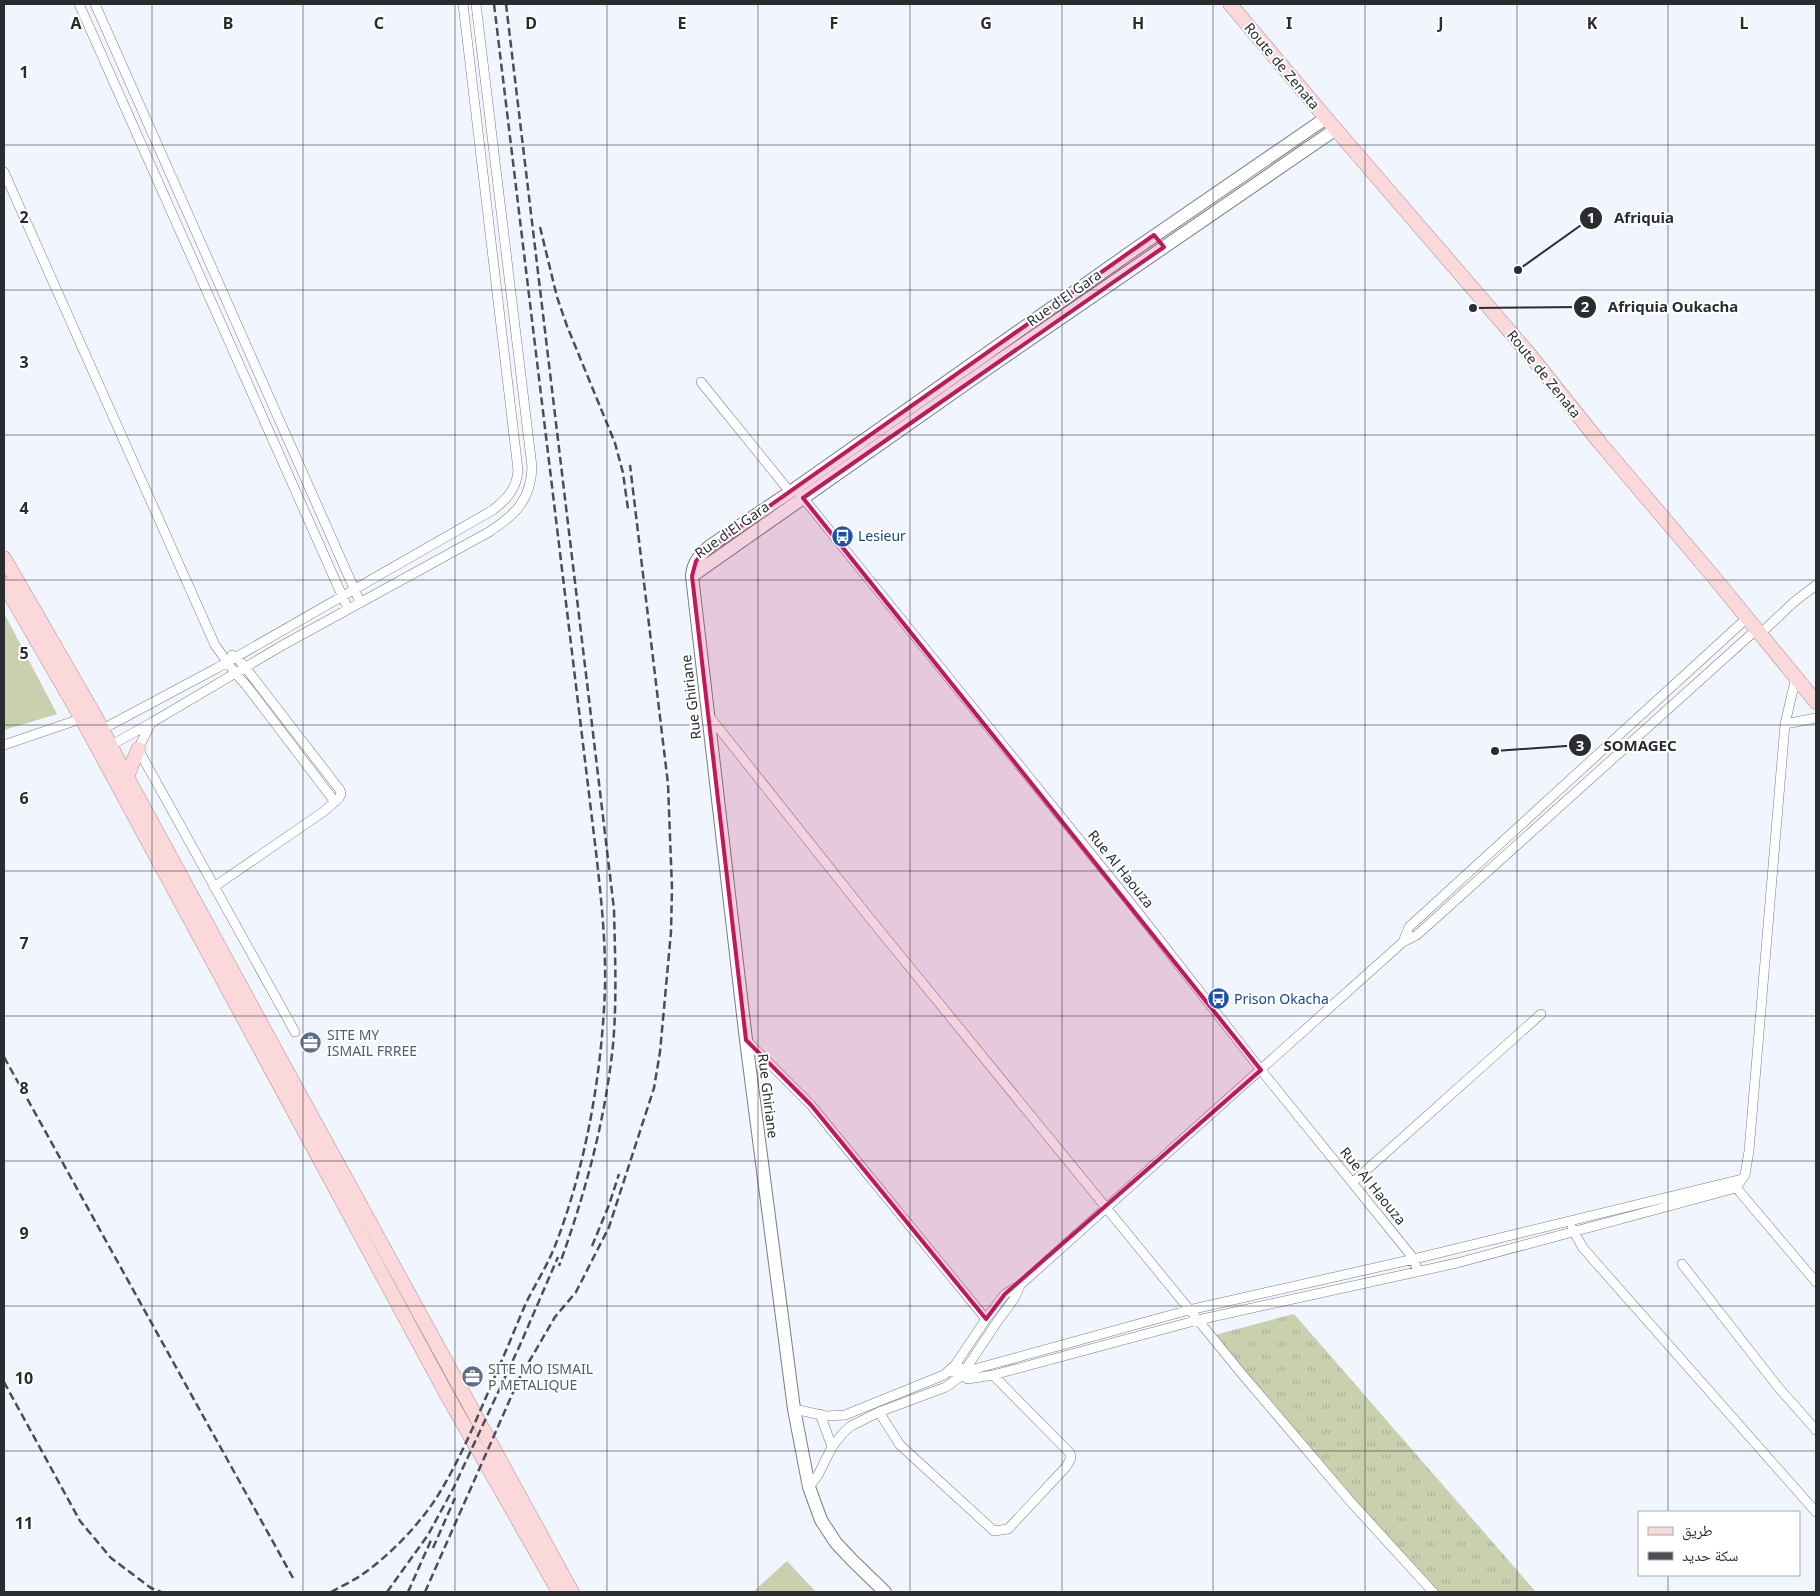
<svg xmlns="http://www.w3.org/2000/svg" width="1820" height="1596" viewBox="0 0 1820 1596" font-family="'Noto Sans','Noto Naskh Arabic',sans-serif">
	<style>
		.grass { fill: url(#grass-tufts) }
		.pitch { fill: #cacfae }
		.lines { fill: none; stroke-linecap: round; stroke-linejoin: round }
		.street-casing { stroke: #797d86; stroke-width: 10 }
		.secondary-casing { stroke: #797d86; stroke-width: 14 }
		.primary-casing { stroke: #b08b8e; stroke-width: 15 }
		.street { stroke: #fff; stroke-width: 9 }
		.secondary { stroke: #fff; stroke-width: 12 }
		.primary { stroke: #fbd8da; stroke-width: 14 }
		.rail { stroke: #4b4e52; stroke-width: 2.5; stroke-dasharray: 8 4; stroke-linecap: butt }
		.marked { fill: #c2185b; fill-opacity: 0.2; stroke: #c2185b; stroke-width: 4; stroke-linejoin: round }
		.grid { fill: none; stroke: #2a2c2f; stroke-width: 1; stroke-opacity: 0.55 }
		.labels { text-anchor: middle; stroke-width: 4; stroke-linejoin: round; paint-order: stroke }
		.street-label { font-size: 14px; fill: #2a2c2f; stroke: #fff }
		.transit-label { font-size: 14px; fill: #164399; stroke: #fff; text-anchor: start }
		.service-label { font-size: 14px; fill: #4e5e75; stroke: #fff; text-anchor: start }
		.grid-label { font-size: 16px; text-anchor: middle; font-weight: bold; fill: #2a2c2f; stroke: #fff; stroke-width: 4; stroke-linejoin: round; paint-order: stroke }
		.leader { fill: none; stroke: #2a2c2f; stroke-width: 2 }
		.callout-dot { fill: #2a2c2f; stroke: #fff; stroke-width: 2 }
		.mark-label { font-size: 15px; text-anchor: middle; font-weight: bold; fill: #fff }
		.callout-label { font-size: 15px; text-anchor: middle; font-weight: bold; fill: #2a2c2f; stroke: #fff; stroke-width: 4; stroke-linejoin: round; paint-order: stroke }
	</style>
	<defs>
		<pattern id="grass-tufts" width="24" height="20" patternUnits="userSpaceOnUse" patternTransform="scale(1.25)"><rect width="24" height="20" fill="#cacfae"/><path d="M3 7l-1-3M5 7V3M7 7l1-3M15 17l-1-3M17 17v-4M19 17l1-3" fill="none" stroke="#aeb296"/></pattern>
	</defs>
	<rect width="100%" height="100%" fill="#f0f5fe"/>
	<path class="grass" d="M1294,1314L1536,1592H1432L1211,1336Z"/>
	<path class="pitch" d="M4,613L57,714L4,730Z
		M787,1561L816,1592H753Z"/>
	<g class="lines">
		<defs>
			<path id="street" d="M79,4L348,609
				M95,4L360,602
				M4,172L215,645L235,673L246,685L335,802
				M701,382L790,492
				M800,494L1129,901L1261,1070L1414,1259L1418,1272
				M1760,634L1794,602L1816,585
				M709,716L872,921L1242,1374L1350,1501L1433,1592
				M1785,724L1816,718
				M99,731L217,668L493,510C507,499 517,488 518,470L463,4
				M4,745L86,717
				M108,747L151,723
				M214,887L323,812L339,798L341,794L340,790L245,667L236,657L232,655
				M1403,942L1409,927L1747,618
				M295,1032L138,749L151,723L283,645L489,532C515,515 531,500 532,467L476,4
				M746,1040L811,1105L986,1319
				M1353,1182L1541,1014
				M1733,1184L1816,1282
				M1572,1228L1583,1248L1816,1512
				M1682,1264L1778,1387L1816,1430
				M955,1365L966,1370H971L1189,1310L1414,1259L1742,1179
				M950,1370L968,1379L993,1375L1198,1320L1457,1263L1736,1188L1745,1175L1749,1151L1785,724L1796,677
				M794,1409L826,1416L845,1415L944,1375L955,1365L986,1319L1005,1294L1020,1285L1403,942L1417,935L1757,629
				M879,1412L900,1445L994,1531L1008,1529L1066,1467L1071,1458L1070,1453L993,1375
				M820,1414L832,1447
				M809,1487L818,1475L832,1447L844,1432L851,1426L879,1412L946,1387L961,1376L997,1322L1014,1299L1020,1286"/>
			<path id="secondary" d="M692,576L991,366L1336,129
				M885,1592L852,1560L836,1543L821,1520L809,1487L794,1409L746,1040L692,576C693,562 700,555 710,546L796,488L1131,252L1326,118"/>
			<path id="primary" d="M1230,4L1326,118L1530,355L1600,443L1712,575L1816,702
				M4,558L94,714L127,777L265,1031L572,1592
				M4,584L82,719L448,1397L559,1592
				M127,777L138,749"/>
		</defs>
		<use href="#street" class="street-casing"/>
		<use href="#secondary" class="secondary-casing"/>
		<use href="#primary" class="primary-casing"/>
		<use href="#street" class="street"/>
		<use href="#secondary" class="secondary"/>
		<use href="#primary" class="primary"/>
		<path class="rail" d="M506,4L614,909C615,954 617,1000 613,1045C605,1122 585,1194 559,1266
			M540,227L557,297L567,326L615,443L623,473L628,509
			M4,1057L293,1578
			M592,1246L609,1205L619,1174
			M4,1382L80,1521L111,1558L151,1588L161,1592
			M433,1548L455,1498
			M331,1592C340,1587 351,1582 360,1576C388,1557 416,1528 435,1500C462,1458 481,1408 501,1362C510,1342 518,1321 527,1301C536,1283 547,1266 555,1246C586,1166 602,1073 605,988C606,943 601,896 596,852L494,4
			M387,1592L428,1535L454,1487L520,1345L558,1257
			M408,1592L432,1538
			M425,1592L519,1379L555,1317L576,1292L609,1227L654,1088L660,1052L671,932L672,888L668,784L630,465"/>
	</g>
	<path class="marked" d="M1154,235L1164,247L803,498L1261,1070L1005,1294L986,1319L811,1105L746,1040L692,576L696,561L704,552Z"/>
	<path class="grid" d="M152,4V1592M303,4V1592M455,4V1592M607,4V1592M758,4V1592M910,4V1592M1062,4V1592M1213,4V1592M1365,4V1592M1517,4V1592M1668,4V1512M4,145H1816M4,290H1816M4,435H1816M4,580H1816M4,725H1816M4,871H1816M4,1016H1816M4,1161H1816M4,1306H1816M4,1451H1816M1668,1575V1592"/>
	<defs>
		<symbol id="bus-disc" viewBox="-11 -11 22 22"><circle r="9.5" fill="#1a4fb4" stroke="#fff"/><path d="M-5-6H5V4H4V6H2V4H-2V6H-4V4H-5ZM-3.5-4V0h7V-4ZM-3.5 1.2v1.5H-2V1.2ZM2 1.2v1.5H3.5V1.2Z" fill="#fff"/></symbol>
		<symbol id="office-disc" viewBox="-11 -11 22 22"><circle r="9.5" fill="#5c6f8a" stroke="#fff"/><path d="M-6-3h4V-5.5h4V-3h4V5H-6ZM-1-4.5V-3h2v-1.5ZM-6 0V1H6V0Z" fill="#fff"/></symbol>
	</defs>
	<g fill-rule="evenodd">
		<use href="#bus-disc" x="830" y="524" width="25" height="25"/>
		<use href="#bus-disc" x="1206" y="986" width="25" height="25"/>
		<use href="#office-disc" x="298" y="1030" width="25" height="25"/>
		<use href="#office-disc" x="460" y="1364" width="25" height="25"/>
	</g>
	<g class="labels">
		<g class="street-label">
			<text transform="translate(1282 66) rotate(50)" y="5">Route de Zenata</text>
			<text transform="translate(1064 298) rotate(-35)" y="5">Rue d'El Gara</text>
			<text transform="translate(1544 374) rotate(51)" y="5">Route de Zenata</text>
			<text transform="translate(732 530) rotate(-35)" y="5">Rue d'El Gara</text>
			<text transform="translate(691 697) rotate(-97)" y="5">Rue Ghiriane</text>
			<text transform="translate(1121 869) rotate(51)" y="5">Rue Al Haouza</text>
			<text transform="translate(768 1096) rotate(83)" y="5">Rue Ghiriane</text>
			<text transform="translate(1373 1186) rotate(51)" y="5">Rue Al Haouza</text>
		</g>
		<g class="transit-label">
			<text x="858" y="541">Lesieur</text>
			<text x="1234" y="1004">Prison Okacha</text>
		</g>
		<g class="service-label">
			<text x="327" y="1040">SITE MY<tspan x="327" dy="16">ISMAIL FRREE</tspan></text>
			<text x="488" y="1374">SITE MO ISMAIL<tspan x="488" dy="16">P METALIQUE</tspan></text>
		</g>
	</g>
	<g class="grid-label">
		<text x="76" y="29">A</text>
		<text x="228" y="29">B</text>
		<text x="379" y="29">C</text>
		<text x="531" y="29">D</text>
		<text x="682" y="29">E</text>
		<text x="834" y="29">F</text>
		<text x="986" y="29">G</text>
		<text x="1138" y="29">H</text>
		<text x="1289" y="29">I</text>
		<text x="1441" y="29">J</text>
		<text x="1592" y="29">K</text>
		<text x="1744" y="29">L</text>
		<text x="24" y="78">1</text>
		<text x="24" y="223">2</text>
		<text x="24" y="368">3</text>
		<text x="24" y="514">4</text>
		<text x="24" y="659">5</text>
		<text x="24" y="804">6</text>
		<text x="24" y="949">7</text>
		<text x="24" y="1094">8</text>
		<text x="24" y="1239">9</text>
		<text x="24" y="1384">10</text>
		<text x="24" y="1529">11</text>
	</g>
	<path class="leader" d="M1518 270L1591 218M1473 308L1585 307M1495 751L1580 745"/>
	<g class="callout-dot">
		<circle cx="1518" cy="270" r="5"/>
		<circle cx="1473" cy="308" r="5"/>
		<circle cx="1495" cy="751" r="5"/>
		<circle cx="1591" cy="218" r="12"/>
		<circle cx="1585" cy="307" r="12"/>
		<circle cx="1580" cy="745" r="12"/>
	</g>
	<g class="mark-label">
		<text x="1591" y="223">1</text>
		<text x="1585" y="312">2</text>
		<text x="1580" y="751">3</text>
	</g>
	<g class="callout-label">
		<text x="1644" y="223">Afriquia</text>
		<text x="1673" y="312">Afriquia Oukacha</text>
		<text x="1640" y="751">SOMAGEC</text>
	</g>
	<rect width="1820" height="1596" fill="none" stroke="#2a2c2f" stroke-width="10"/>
	<rect x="1638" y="1511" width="162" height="65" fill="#ffffff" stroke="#aaabac"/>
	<rect x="1648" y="1527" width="25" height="8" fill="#fbd8da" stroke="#aaabac"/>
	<text x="1682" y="1536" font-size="15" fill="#2a2c2f">طريق</text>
	<rect x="1648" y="1552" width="25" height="8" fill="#4b4e52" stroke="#aaabac"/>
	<text x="1682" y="1561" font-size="15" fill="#2a2c2f">سكة حديد</text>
</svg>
